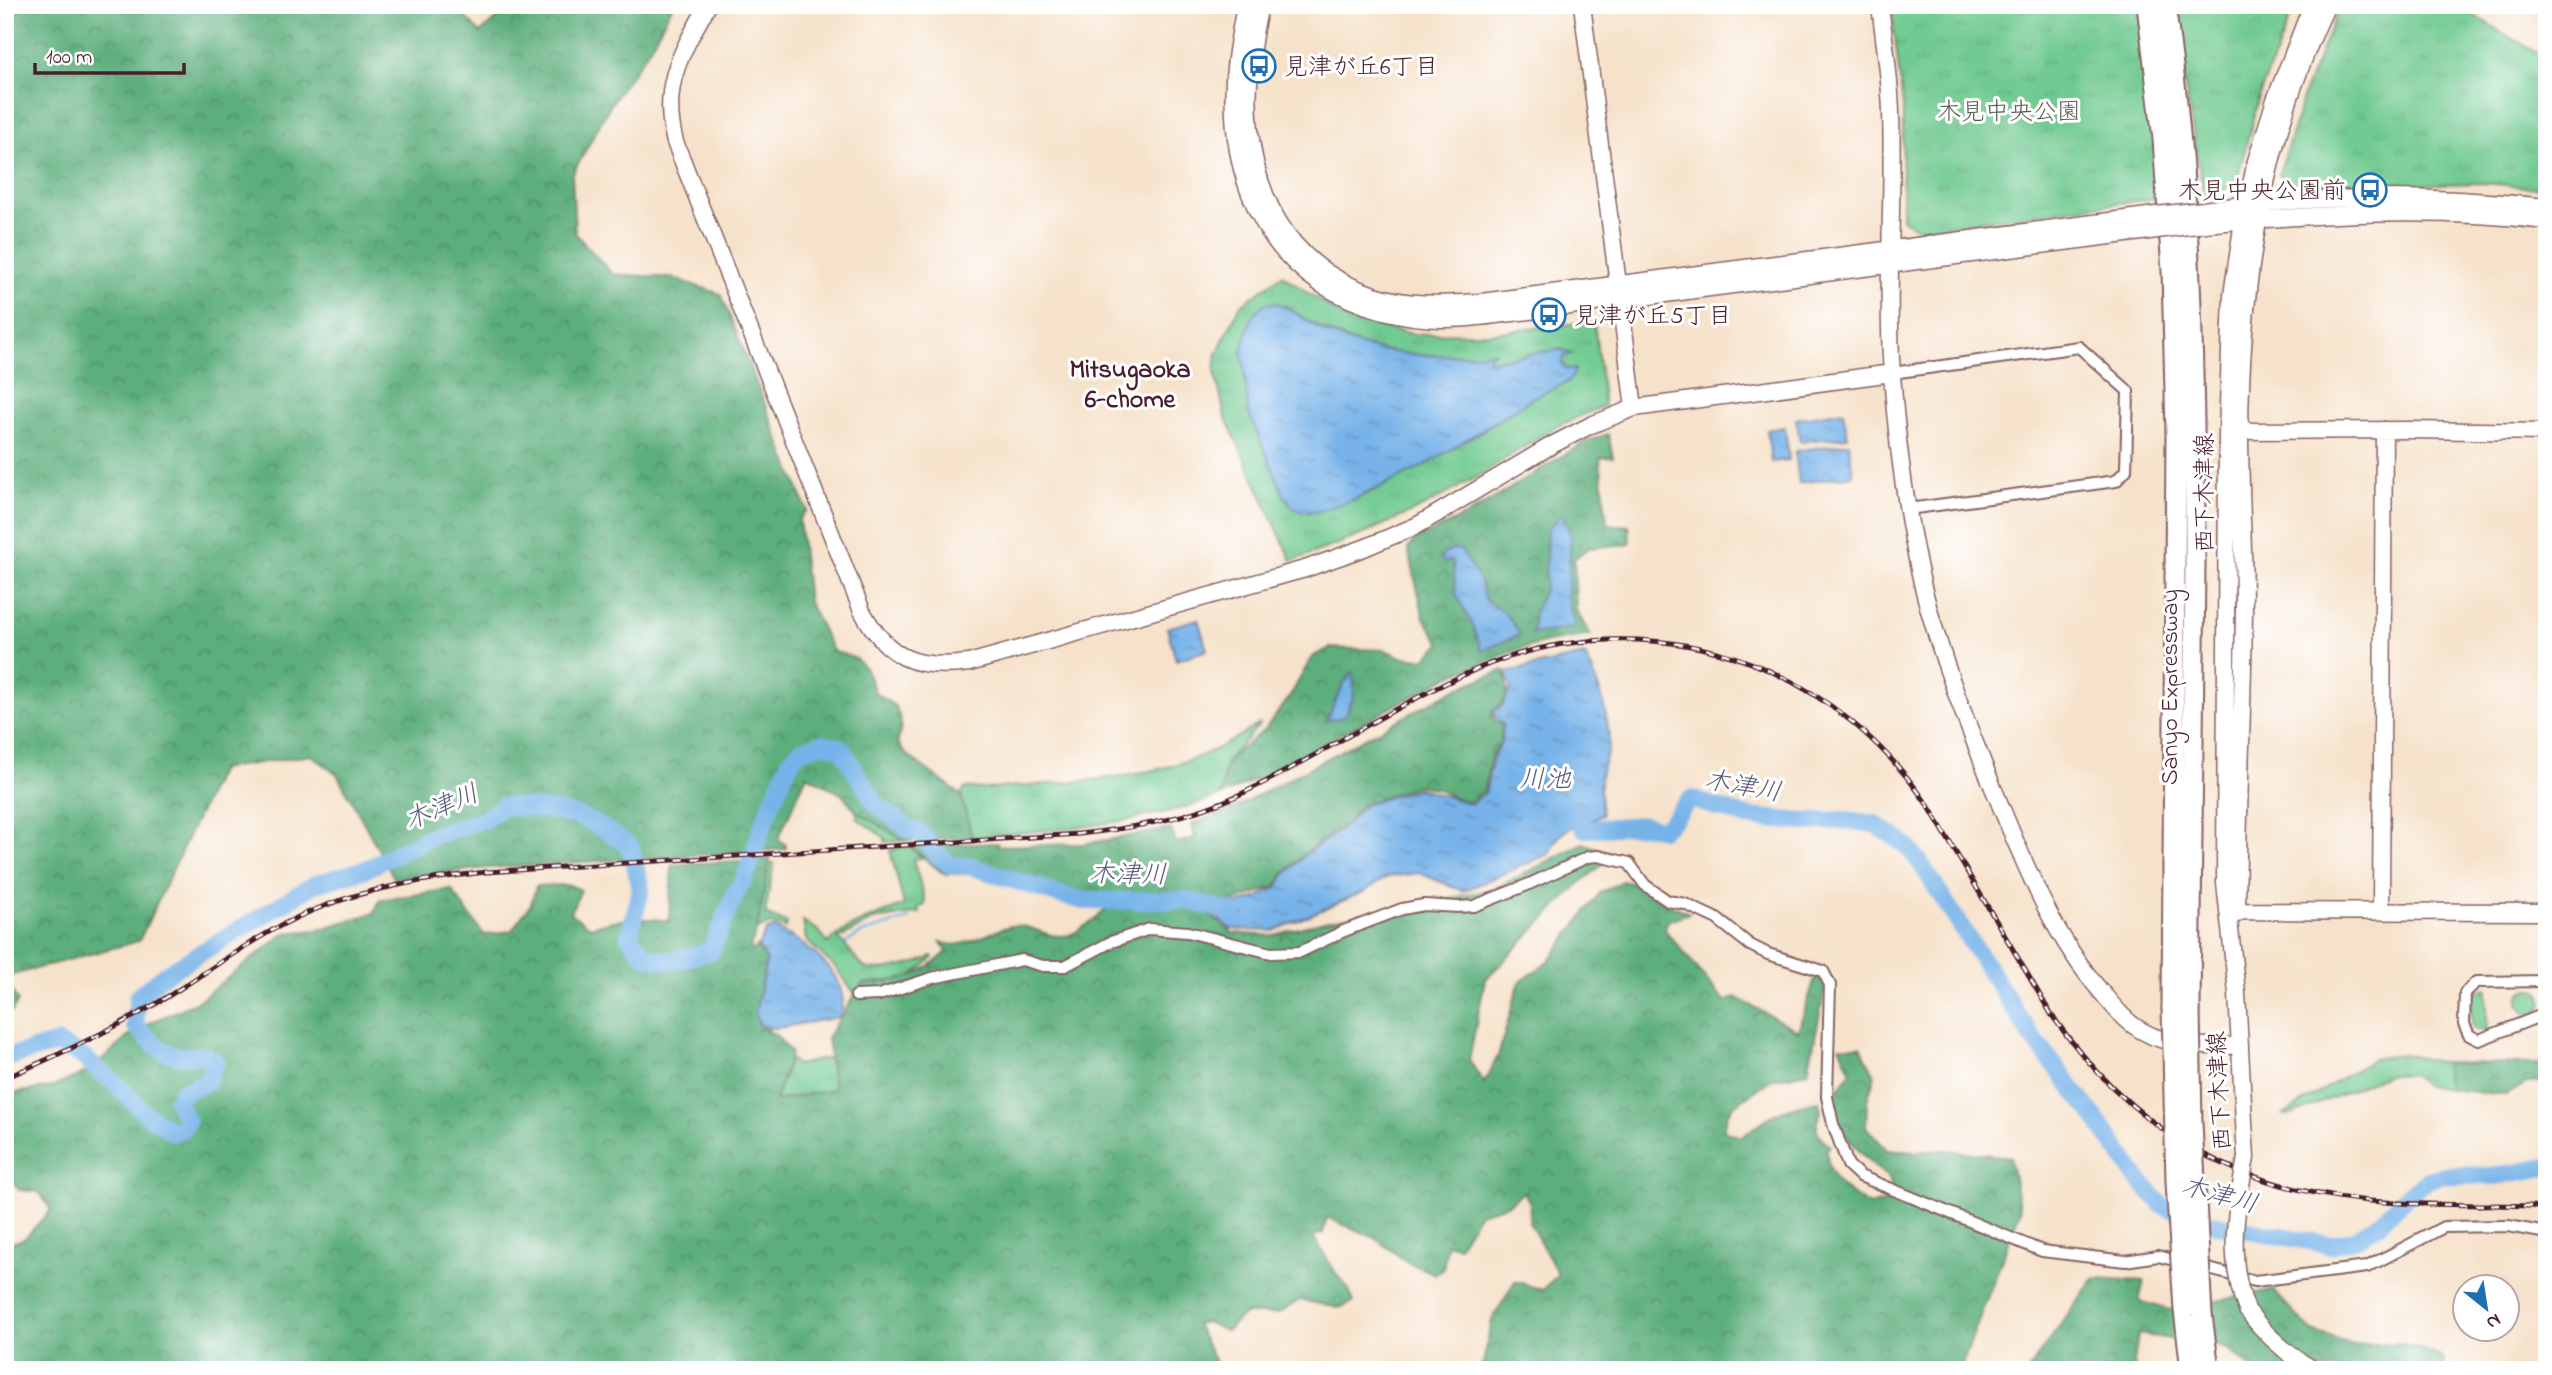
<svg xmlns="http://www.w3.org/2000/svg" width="2552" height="1375" viewBox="0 0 2552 1375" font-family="'Indie Flower','Klee One',sans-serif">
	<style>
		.grass { fill: url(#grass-tufts); stroke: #5e745e; stroke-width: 2; fill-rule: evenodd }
		.forest { fill: url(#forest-crowns); stroke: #536653; stroke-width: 2; fill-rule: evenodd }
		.water { fill: url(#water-ripples); stroke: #60698a; stroke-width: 2 }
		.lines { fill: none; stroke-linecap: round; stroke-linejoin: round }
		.stream { stroke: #77b3e9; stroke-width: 2.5 }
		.river { stroke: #77b3e9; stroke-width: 18 }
		.street-casing { stroke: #866363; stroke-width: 14 }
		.secondary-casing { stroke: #866363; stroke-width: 19 }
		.highway-casing { stroke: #866363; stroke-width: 23 }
		.street { stroke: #fff; stroke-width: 10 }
		.secondary { stroke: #fff; stroke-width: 16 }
		.highway { stroke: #fff; stroke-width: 19 }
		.rail-casing { stroke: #4a1f2b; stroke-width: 5 }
		.rail { stroke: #fff; stroke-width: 2.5; stroke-dasharray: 8; stroke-linecap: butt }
		.secondary-bridge-casing { stroke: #866363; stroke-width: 19; stroke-linecap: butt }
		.highway-bridge-casing { stroke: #866363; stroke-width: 23; stroke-linecap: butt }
		.secondary-bridge { stroke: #fff; stroke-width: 16 }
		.highway-bridge { stroke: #fff; stroke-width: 19 }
		.labels { text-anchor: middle; stroke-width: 6; stroke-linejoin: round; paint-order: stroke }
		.poi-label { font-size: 24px; fill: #4a1f2b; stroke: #fff; text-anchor: start }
		.park-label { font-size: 24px; fill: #585b4f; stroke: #fff }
		.street-label { font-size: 24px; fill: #4a1f2b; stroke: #fff }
		.neighbourhood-label { font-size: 26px; font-weight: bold; fill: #4a1f2b; stroke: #fff }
		.water-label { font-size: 26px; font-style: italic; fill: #5c5a77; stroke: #fff }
	</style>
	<defs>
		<pattern id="grass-tufts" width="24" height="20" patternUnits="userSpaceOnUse" patternTransform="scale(1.75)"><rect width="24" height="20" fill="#71ca91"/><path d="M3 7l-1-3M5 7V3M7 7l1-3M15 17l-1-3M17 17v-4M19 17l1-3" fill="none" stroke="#63ad7d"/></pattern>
		<pattern id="forest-crowns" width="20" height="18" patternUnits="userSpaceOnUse" patternTransform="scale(1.75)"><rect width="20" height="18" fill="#5cae7b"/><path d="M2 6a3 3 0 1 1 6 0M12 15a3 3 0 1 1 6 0" fill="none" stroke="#4e8d65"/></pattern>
		<pattern id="water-ripples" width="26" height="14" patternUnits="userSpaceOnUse" patternTransform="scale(1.75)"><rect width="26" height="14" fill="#77b3e9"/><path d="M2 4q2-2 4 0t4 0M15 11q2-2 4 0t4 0" fill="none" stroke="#6491bd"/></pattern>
	</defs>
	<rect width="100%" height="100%" fill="#fff"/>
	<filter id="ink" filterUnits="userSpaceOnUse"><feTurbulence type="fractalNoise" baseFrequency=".0143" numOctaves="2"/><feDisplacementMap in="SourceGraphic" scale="14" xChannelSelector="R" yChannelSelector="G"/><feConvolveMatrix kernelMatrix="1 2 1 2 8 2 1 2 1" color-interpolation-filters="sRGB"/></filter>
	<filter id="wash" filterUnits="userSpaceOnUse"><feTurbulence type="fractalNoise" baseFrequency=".00686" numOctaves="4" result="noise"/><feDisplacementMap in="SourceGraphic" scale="28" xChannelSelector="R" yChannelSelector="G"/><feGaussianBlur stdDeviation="1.57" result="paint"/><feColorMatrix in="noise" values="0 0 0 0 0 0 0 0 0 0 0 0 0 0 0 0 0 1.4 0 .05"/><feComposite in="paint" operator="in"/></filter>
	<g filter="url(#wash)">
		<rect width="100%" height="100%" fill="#f6e2ca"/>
		<path class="grass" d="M1891,5H2138L2156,135L2160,198L1918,229L1902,219L1903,106Z
			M2171,5H2295L2260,93L2237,180L2224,191L2204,195Z
			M2341,5H2456L2547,59V189L2484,183L2289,187L2279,174L2308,82Z
			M1282,275L1348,320L1413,334L1493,333L1594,321L1604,406L1555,427L1480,475L1425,506L1356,537L1292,561L1225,416L1215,372L1217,353L1240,306ZM1284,305C1352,353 1411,363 1493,352L1488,356L1489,361L1561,349L1568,354L1562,360L1566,369H1574L1568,382L1536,396L1474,436L1385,485L1355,499L1292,507L1285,497L1248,412L1244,362Z
			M1261,723L1227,761L1220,796C1137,825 1059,830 972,837L961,795L965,788L985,789C1059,782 1147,782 1214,750C1230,742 1246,732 1261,723Z
			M856,811L905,841L885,842V838L858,819Z
			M909,846L922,858L913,859L925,900V905L917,908L920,913L873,920L838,939C850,946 853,959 864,967C875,975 921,963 932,956L933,958L909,978L862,984L855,994L835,967L806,940L803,921L819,931L828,943C849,923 878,916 904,905L890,850Z
			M774,863L765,914L787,923L786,928L770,924L757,929L769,864Z
			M2487,988V1030H2476L2472,1026L2471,998L2476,991Z
			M2519 1001a12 12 0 1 1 24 0a12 12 0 1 1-24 0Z
			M2403,1054L2444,1063L2448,1089L2425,1085L2410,1074L2387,1075L2294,1114L2283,1115L2373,1059Z
			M829,1058L834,1089L775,1101L790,1059L797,1065Z"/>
		<path class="forest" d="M5,5H454L480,33L511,5H673L648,51L611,104L572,175L575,233L612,274L673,278L721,294L807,510L799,519L808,601L833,651L855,658L866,669L875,692L896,707C898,713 901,720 901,726C899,742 893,739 906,754L961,795L972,837L905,841L856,811L843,795L807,775L778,839L786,845V849L488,868L394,878L337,774L311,755L220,769L139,941L5,977Z
			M1608,434L1613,457L1600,458L1607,524L1629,526L1630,544L1588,548L1574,559L1576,610L1590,635L1547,642L1517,650L1452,675L1262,777L1220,796L1227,761L1265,729L1289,698L1312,657L1330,648L1385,650L1401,657L1424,659L1441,644L1424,618L1408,549L1413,541L1467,515L1585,442ZM1453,561C1474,572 1480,574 1484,599C1503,612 1511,615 1512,639L1504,640L1482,651L1474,628L1456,594ZM1352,673L1354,695L1345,716L1327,720L1344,683Z
			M1504,670C1509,689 1510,700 1492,712L1495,720L1502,725L1501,741L1491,757L1484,791L1470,802L1452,797L1438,789L1419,785L1361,805L1348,822L1308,851L1286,871L1275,887L1229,903L1208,898L1206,912L1233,933L1271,936L1324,921L1492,890L1583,843L1611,853L1604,863L1578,885L1485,980L1469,1060L1484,1083L1498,1056L1519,983L1549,961L1600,893L1622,881L1636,884L1659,900L1689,913L1667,921L1665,930L1725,1002L1736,997L1798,1031L1816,975L1826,983L1808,1072L1772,1079L1733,1106L1727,1115L1724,1131L1742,1137C1769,1115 1783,1107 1819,1101L1821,1112C1813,1128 1816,1134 1830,1146L1826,1151C1832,1185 1842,1188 1870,1206L1893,1199L1890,1179C1872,1164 1828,1127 1834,1100C1836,1090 1845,1080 1851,1072L1839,1046H1860L1875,1075L1867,1101L1866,1127L1887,1150L1915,1152L1946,1150L2010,1157L2020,1211L1960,1370H1477L1483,1363L1492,1320L1515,1281L1543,1290L1558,1274L1529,1222L1530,1203L1524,1192L1507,1205L1479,1213L1459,1246L1447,1244L1443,1270L1434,1274C1426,1268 1417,1268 1409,1263C1398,1256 1388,1247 1377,1240C1361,1230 1343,1226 1327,1217L1323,1233L1313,1236L1337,1275L1349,1290L1354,1302L1339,1308L1300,1300L1277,1314H1244L1226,1331L1206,1322L1196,1324L1219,1370H5V1245L24,1239L51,1210L39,1192L19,1190L5,1170V1094L53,1087L91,1070L136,1029L197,1002L285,933L317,930L374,913L380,900L451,889L484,935L511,931L531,904L536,886L570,885L581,890L570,913L590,927C616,918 643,917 669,921L672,865L770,859L757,929L750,948L753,951L757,947L766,960L755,1014L760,1028L769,1029L768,1031L777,1036L791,1053L775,1101L834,1089L827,1038L862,984C902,979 915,981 947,952L940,941C957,953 989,932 1007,927C1029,920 1046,941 1069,935C1080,932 1100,914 1110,907L1090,897L1043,886L993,868L978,874H944L909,846L997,843L998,846L1083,844L1171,829L1176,843L1195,838L1192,824L1231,810L1458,688Z
			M5,981L18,1001L12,1012L5,1014Z
			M2444,1063L2547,1064V1081L2527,1083L2506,1095L2448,1089Z
			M2094,1278L2144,1281L2139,1301L2170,1310L2273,1290L2310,1330L2352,1345L2403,1343L2442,1357L2445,1369L2254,1370L2227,1348L2138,1334L2134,1362L2136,1370H2028Z"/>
		<path class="water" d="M1275,303C1294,308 1308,324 1326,332C1381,357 1437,359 1495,352L1488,356L1490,361L1561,349L1572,354L1564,356L1562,363L1566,369H1575L1573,376L1568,382L1536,396L1424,466L1355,499L1316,512H1302L1292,507L1285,497L1248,412L1244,362L1241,354L1250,322L1257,310L1265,304Z
			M1843,411L1848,437L1800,441L1796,419Z
			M1785,427L1789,460L1771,462L1767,430Z
			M1849,443L1853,475L1799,483L1795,451Z
			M1560,516H1563L1571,537L1567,597L1575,627L1532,634L1534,613L1545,587L1547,530Z
			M1452,549L1461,550L1481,583L1484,599L1505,613L1520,634L1482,651L1474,628L1456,594L1453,561L1444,563L1440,557Z
			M1198,619L1207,650L1176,660L1167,628Z
			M1585,655C1597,680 1612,721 1608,750C1607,757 1603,764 1601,771C1598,785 1601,801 1602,815C1575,828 1561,824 1549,854L1464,891L1419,873L1387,877L1363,892L1273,931L1231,929L1208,910L1211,901L1229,906L1254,899L1275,889L1287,873L1306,854L1348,824L1364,805L1419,788L1471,804L1485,793L1493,758L1502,741L1503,725L1493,712L1502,706L1511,688L1506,672Z
			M1353,672L1354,695L1345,716L1326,721L1344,683Z
			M774,928C804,940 857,980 839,1017L777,1028L761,1027L755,1013L767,960L758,946L767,930Z"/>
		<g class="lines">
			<path class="stream" d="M846,943L862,933L909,919"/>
			<path class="river" d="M1561,819L1577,818L1585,829L1643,825L1662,829C1677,820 1679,809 1691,799L1747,817L1803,822L1844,820L1875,824L1906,845L1921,864L2030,1034L2095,1117L2139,1180L2162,1205L2205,1222L2331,1245L2357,1238L2378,1225L2410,1193L2428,1180L2444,1175L2496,1176L2547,1167
				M5,1058L58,1043L79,1054L118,1086L146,1114L173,1132L181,1130L187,1121L177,1101L181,1093L207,1082L215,1062C198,1050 194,1058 176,1055C159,1052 147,1037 135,1025L138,996L164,975L315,884L366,869L432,836L485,819L504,806C562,811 584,810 631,848L641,890L629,936C634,941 638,949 644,954C661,967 693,956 711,951L736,892L744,880L767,814L790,762L801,750L823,743L841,748L876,804L908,829L922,834L935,853L951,865L970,866L1060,895L1084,901L1185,900L1232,912"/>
		</g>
	</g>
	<g filter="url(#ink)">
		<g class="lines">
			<defs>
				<path id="street" d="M1892,373L2079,347L2128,391L2126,470L2116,481L1908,509
					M2547,981L2476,982L2465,993L2464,1024L2469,1035L2479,1040L2545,1014L2547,1012
					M856,996L879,995L932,978L1022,960L1043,966H1065L1111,942L1150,929L1188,932L1271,953L1300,952L1344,931L1402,909L1424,905L1458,907L1474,906L1527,885L1588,857L1598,856L1629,863L1645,885L1668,901L1685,904L1717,919L1750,945L1768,954L1823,971L1830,985L1827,1097L1833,1124L1848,1165L1860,1176L2042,1251L2125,1261L2158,1256L2255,1281L2367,1267L2444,1227L2508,1226L2547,1233"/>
				<path id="secondary" d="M708,5C681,53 660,86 675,142L862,611C888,659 916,670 969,663L1305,569L1364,548L1418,525L1552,445L1591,425L1634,408L1892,373
					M1245,5C1241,30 1235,55 1234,80C1230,159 1252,238 1321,284C1357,307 1406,320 1448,319C1475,319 1503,314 1529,311C1587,304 1645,297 1702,289C1854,269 2006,249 2157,230
					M1260,5C1232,123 1248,262 1385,298C1416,306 1449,304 1481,302L2156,215
					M1582,5L1634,408
					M1880,5C1884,41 1890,76 1891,112C1894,199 1886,287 1892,375C1897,445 1907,518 1923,587C1940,656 1967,724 1994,790C2024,862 2051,934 2103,994C2114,1007 2126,1022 2142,1031C2172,1048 2207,1047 2240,1045
					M2203,210C2317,194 2433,195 2547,207
					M2205,224C2319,214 2433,207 2547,221
					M2231,431L2407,430L2547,432
					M2381,909L2384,430
					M2228,911L2547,912
					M2237,914C2238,812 2243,709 2244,607C2244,549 2240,490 2240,432C2241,281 2262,143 2327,5
					M2246,1158L2237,993L2225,883L2227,432L2232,295L2243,221L2256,161L2275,100L2312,5
					M2247,1310C2266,1336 2286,1354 2314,1370"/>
				<path id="highway" d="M2147,5L2163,139L2172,271L2176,434L2172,1008
					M2165,5C2192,191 2195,378 2195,565C2194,714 2192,862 2190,1010
					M2184,1310L2191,1370
					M2202,1315L2209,1370"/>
			</defs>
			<use href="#street" class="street-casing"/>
			<use href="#secondary" class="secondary-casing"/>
			<use href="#highway" class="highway-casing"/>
			<use href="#street" class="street"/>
			<use href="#secondary" class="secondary"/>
			<use href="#highway" class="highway"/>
			<defs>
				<path id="rail" d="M5,1078C61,1054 115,1029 167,997C215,967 262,931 314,910C370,887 427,879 486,872L1079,834C1135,828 1191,818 1243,793C1322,755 1395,704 1477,669C1562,632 1664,630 1751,663C1824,691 1885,742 1929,807L2051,1014C2129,1125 2224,1185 2360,1200C2422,1207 2485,1203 2547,1207"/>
			</defs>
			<use href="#rail" class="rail-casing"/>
			<use href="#rail" class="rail"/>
			<defs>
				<path id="secondary-bridge" d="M2156,215L2203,210
					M2157,230L2205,224
					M2246,1158C2236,1210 2226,1259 2247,1310"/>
				<path id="highway-bridge" d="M2172,1008L2176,1182L2184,1310
					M2190,1010L2192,1123L2202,1315"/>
			</defs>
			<use href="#secondary-bridge" class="secondary-bridge-casing"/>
			<use href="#highway-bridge" class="highway-bridge-casing"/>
			<use href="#secondary-bridge" class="secondary-bridge"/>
			<use href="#highway-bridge" class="highway-bridge"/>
		</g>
	</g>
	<defs>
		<symbol id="bus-ring" viewBox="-11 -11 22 22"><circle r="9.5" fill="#fff" stroke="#1f6fb2" stroke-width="1.5"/><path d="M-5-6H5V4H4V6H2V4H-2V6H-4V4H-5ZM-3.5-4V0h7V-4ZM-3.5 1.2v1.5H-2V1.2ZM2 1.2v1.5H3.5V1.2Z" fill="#1f6fb2"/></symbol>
	</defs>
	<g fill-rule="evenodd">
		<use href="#bus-ring" x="1240" y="47" width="38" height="38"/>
		<use href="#bus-ring" x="2351" y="171" width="38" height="38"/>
		<use href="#bus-ring" x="1530" y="296" width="38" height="38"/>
	</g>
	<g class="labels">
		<g class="poi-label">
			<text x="1284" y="74">見津が丘6丁目</text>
			<text x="2346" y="198" text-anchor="end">木見中央公園前</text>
			<text x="1574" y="323">見津が丘5丁目</text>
		</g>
		<g class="park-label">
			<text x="2009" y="119">木見中央公園</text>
		</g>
		<g class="street-label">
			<text transform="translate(2204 493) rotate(-90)" y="8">西下木津線</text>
			<text transform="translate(2169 687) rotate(-90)" y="8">Sanyo Expressway</text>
			<text transform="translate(2219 1091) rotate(-93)" y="8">西下木津線</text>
		</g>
		<g class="neighbourhood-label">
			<text x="1130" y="377">Mitsugaoka<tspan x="1130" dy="30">6-chome</tspan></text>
		</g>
		<g class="water-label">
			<text x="1545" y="787">川池</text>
			<text transform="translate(1743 785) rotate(10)" y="9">木津川</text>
			<text transform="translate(441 806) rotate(-23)" y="9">木津川</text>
			<text transform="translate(1128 873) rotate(1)" y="9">木津川</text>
			<text transform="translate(2220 1194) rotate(15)" y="9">木津川</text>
		</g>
	</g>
	<rect width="2552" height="1375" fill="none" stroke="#fff" stroke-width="28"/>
	<g transform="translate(2486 1308) rotate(150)"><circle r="33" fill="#ffffff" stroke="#b7a5aa" stroke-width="2"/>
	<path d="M0-5L12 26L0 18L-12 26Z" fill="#1f6fb2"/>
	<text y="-10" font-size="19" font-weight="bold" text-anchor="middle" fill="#4a1f2b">N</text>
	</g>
	<path d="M35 63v10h149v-10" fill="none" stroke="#4a1f2b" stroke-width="3.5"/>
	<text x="46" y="63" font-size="21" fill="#4a1f2b" stroke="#ffffff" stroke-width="5" paint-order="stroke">100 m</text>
</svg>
